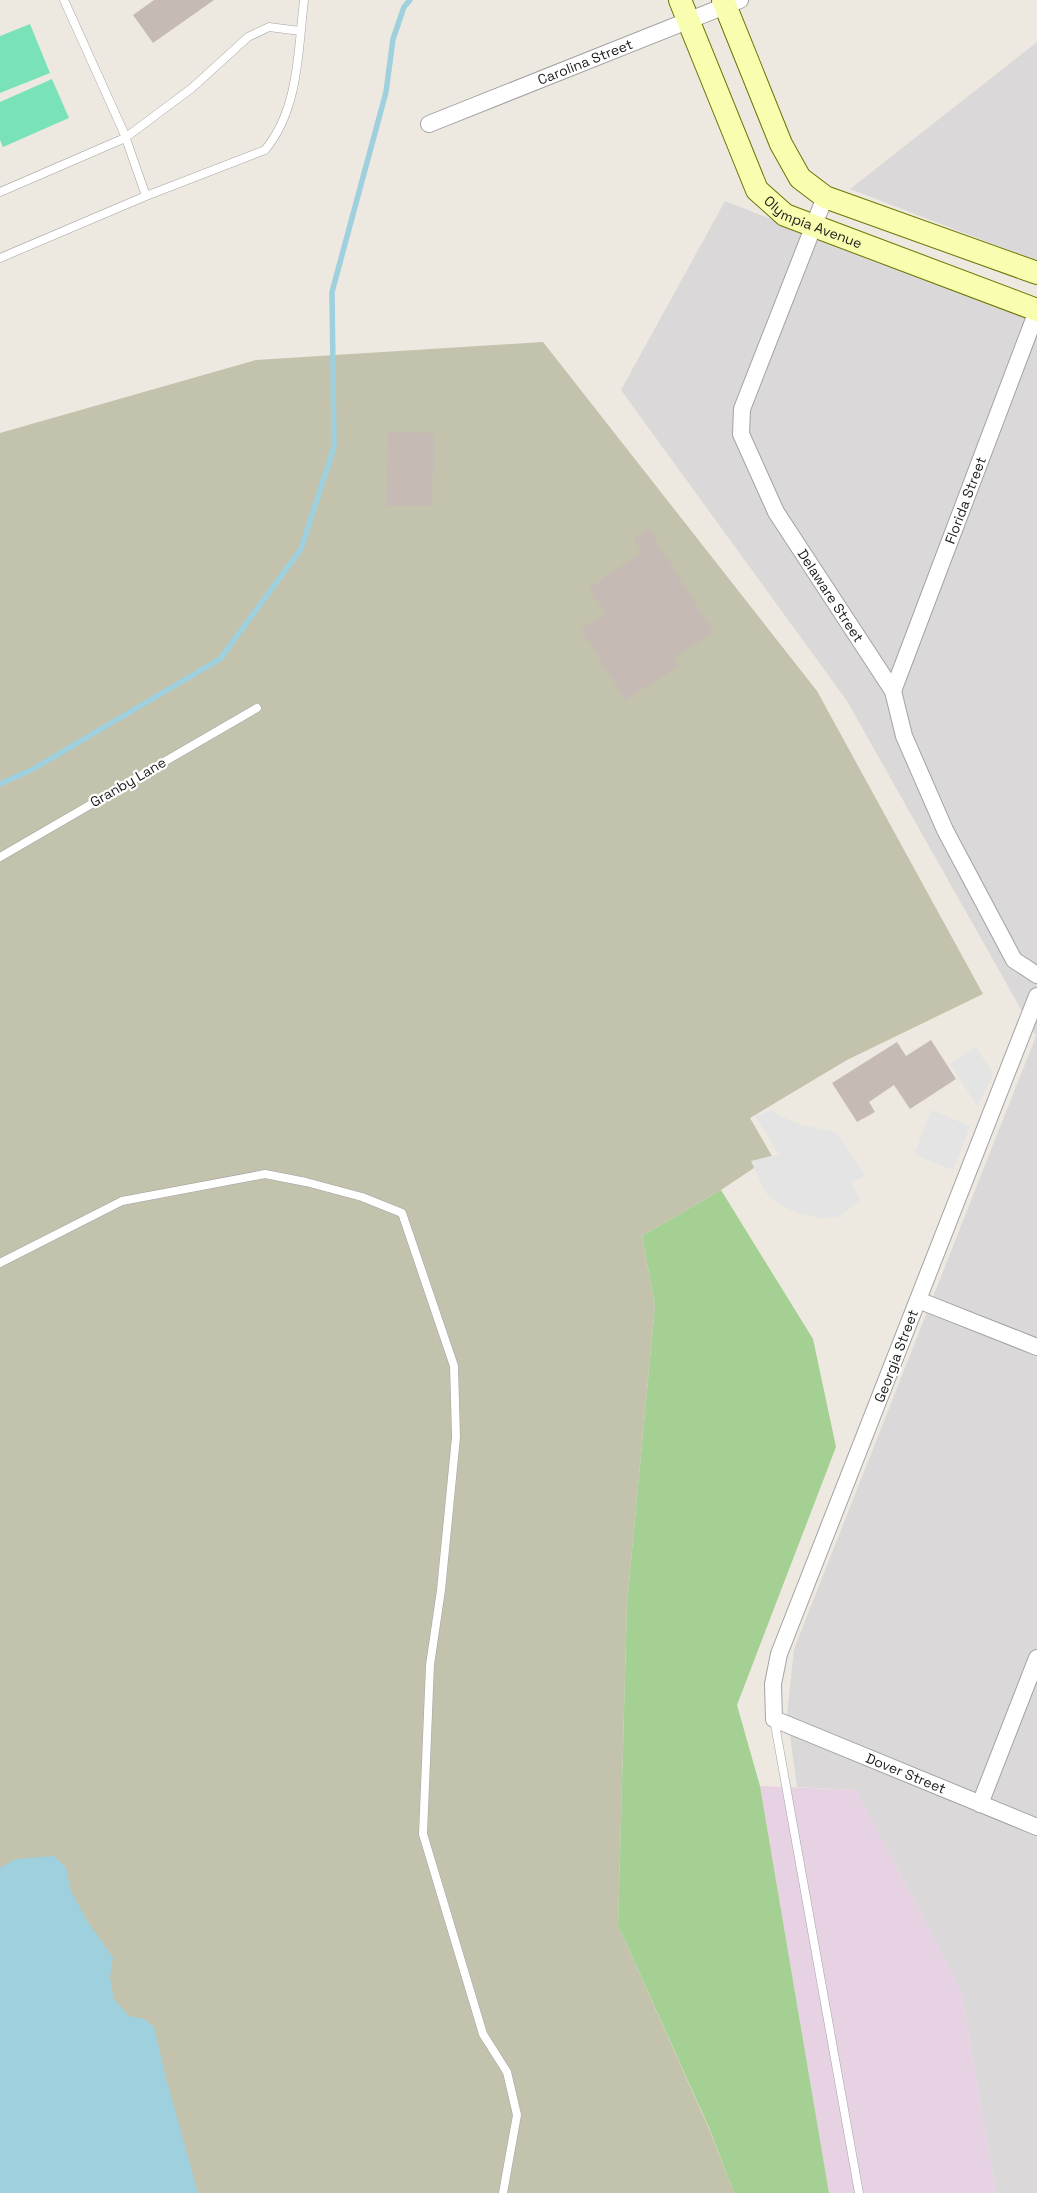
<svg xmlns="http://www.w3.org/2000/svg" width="1037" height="2193" viewBox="0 0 1037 2193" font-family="'Space Grotesk',sans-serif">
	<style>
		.residential { fill: #dad8d8 }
		.industrial { fill: #e7d2e4 }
		.construction { fill: #c3c2ac }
		.forest { fill: #a5d093 }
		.pitch { fill: #79e2b9 }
		.parking { fill: #e4e4e4 }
		.water { fill: #9ed0de }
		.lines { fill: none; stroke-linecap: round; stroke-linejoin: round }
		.stream { stroke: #9ed0de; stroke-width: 5.5 }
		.building { fill: #c6bbb4 }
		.service-casing { stroke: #a3a3a3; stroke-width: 9 }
		.minor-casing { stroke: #a3a3a3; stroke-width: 18 }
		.secondary-casing { stroke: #6a7500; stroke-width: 24 }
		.service { stroke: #fff; stroke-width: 8 }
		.minor { stroke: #fff; stroke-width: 16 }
		.secondary { stroke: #f9fdb0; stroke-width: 22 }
		.labels { text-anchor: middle; stroke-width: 4.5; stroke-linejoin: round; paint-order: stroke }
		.street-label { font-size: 14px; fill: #1c1c1c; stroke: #fff }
	</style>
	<rect width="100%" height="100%" fill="#eee9e0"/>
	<path class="residential" d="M1037,42V261L850,189Z
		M725,201L1037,323V2193H996L961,1990L856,1790L797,1787L787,1714L794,1649L1036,1036L847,701L621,390Z"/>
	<path class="industrial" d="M760,1786L856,1790L961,1990L996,2193H829Z"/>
	<path class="construction" d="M543,342L817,691L983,994L847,1060L750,1118L772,1156L721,1190L642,1236L655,1305L627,1604L618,1925L710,2131L734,2193H0V433L256,360Z"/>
	<path class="forest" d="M721,1190L813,1339L836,1447L737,1705L760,1786L829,2193H734L710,2130L618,1925L627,1604L655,1305L642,1236Z"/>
	<path class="pitch" d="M30,24L50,73L0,93V36Z
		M52,79L69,118L3,147L0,140V102Z"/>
	<path class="parking" d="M976,1047L993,1074L977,1106L950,1064Z
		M773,1110L782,1117L800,1124L837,1133L865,1176L851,1183L860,1200L838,1218L835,1216L824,1219L795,1212L778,1204L765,1192L751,1161L779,1154L755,1116Z
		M931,1110L970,1126L953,1170L914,1155Z"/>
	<path class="water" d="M54,1856L66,1867L71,1891L89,1924L113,1957L110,1978L114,1999L129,2016L144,2019L154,2027L165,2074L198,2193H0V1868L15,1859Z"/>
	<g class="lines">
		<path class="stream" d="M0,784L33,769L220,659L301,549L334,447L332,292L386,92L393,39L404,7L410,0"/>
	</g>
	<path class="building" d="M154,0H214L153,43L133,15Z
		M388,432L434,433L432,506H386Z
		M649,529L714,633L674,657L680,666L625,700L581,629L605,614L589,588L603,579L602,578L642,553L633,538Z
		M931,1040L956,1079L910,1109L894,1085L869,1102L875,1112L857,1122L832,1083L897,1042L906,1056Z"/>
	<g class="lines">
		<defs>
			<path id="service" d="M64,0L124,133L146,196L265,150C299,109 298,51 304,0
				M0,192L125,138L192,88L248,37L269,27L300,31
				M0,258L146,196
				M0,857L257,708
				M0,1263L122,1201L265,1174L306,1182L362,1197L402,1213L454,1366L456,1437L441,1590L430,1665L423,1834L483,2034L507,2072L517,2115L503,2193
				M774,1719L859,2193"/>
			<g id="minor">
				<path id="s1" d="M429,124L740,0"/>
				<path id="s2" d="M825,197L742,409L741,434L776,512L893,691L904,736L945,830L1014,960L1037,975"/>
				<path id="s3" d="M893,691L1037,311"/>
				<path id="s4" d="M1037,996L779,1654L773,1684L774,1719L1037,1827"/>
				<path d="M918,1300L1037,1347"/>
				<path d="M980,1804L1037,1658"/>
			</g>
			<g id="secondary">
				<path id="s5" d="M680,0L757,190L785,215L1037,310"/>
				<path d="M723,0L781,144L800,178L825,197L1037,273"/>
			</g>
		</defs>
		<use href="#service" class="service-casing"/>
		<use href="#minor" class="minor-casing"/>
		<use href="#secondary" class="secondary-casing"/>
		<use href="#service" class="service"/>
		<use href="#minor" class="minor"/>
		<use href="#secondary" class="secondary"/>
	</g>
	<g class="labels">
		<g class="street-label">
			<text dy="5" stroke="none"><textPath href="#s1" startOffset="168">Carolina Street</textPath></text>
			<text dy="5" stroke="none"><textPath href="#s5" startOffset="271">Olympia Avenue</textPath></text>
			<text dy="5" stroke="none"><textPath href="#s3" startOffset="204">Florida Street</textPath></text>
			<text dy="5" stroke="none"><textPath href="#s2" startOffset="438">Delaware Street</textPath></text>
			<text transform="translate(128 782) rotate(-30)" y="5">Granby Lane</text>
			<text transform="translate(896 1356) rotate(-69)" y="5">Georgia Street</text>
			<text dy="5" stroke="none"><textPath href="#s4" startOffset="915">Dover Street</textPath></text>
		</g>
	</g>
</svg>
